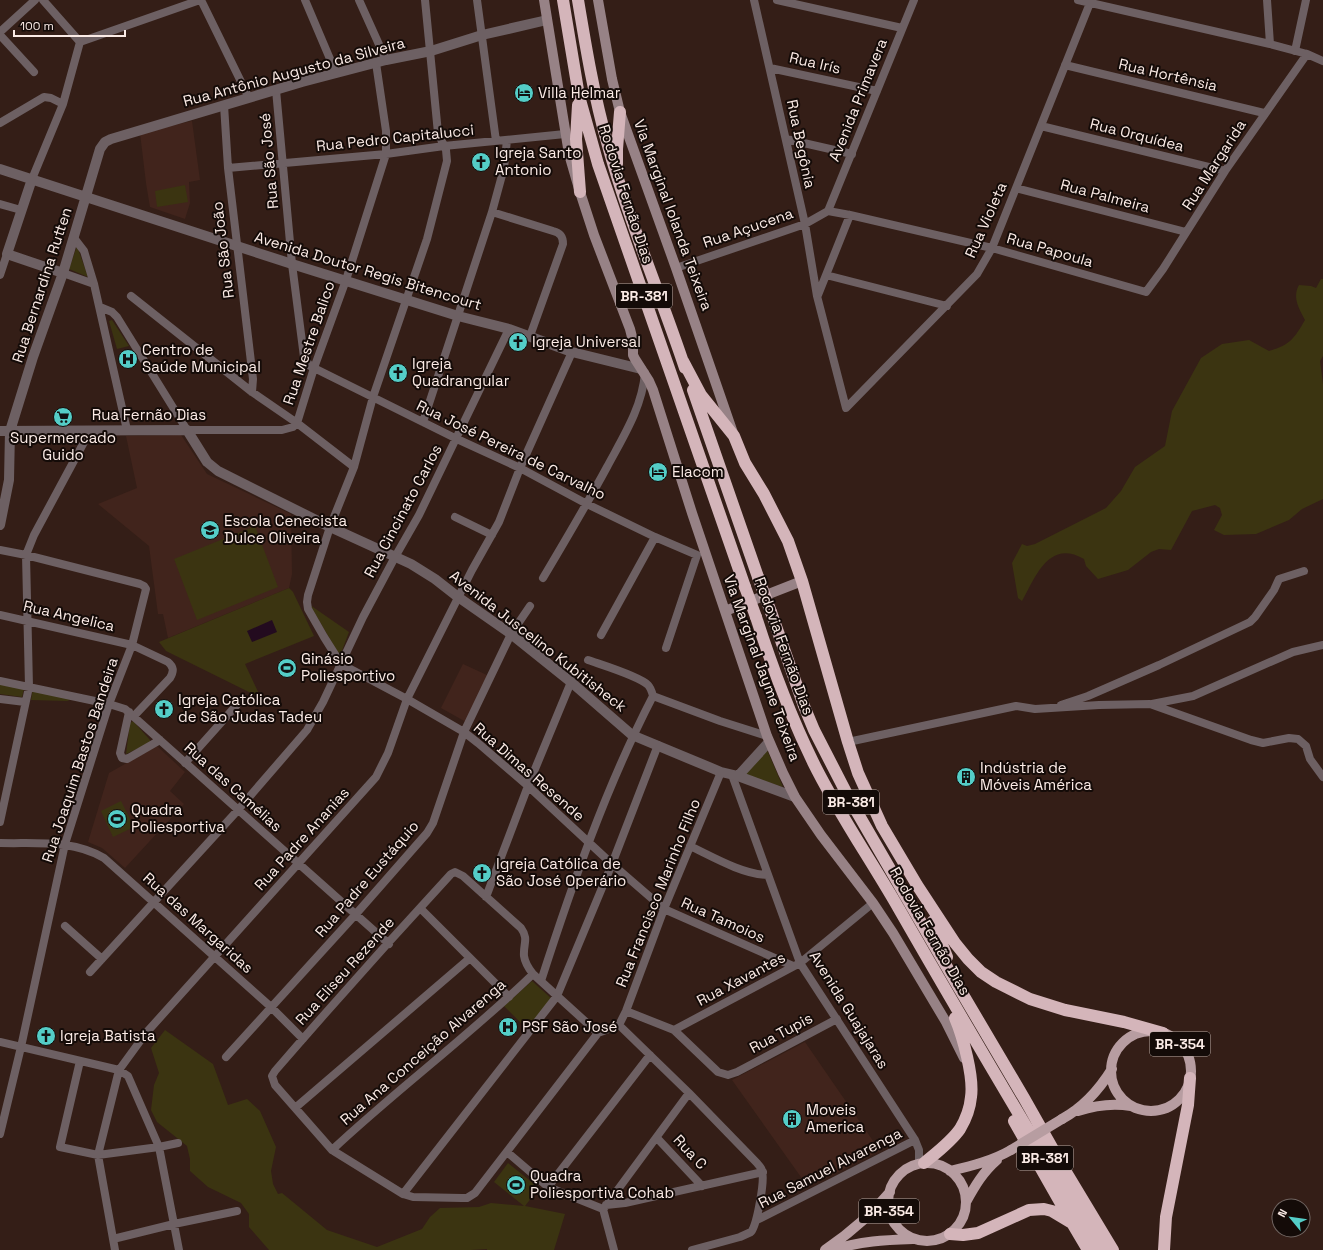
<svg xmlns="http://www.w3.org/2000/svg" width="1323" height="1250" viewBox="0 0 1323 1250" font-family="'Space Grotesk',sans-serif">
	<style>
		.built { fill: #41241c }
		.green { fill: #3b3411 }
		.water { fill: #230b1f }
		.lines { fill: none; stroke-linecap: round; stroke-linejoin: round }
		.minor { stroke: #6d6063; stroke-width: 8 }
		.tertiary { stroke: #6d6063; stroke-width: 10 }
		.secondary { stroke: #978286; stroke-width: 10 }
		.primary { stroke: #b79da1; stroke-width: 10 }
		.motorway { stroke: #d4b5ba; stroke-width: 12 }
		.primary-bridge { stroke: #b79da1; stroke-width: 10 }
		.motorway-bridge { stroke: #d4b5ba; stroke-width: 12 }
		.labels { text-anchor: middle; stroke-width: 4; stroke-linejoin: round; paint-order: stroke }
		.shield { fill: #140b08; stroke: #b6a8a3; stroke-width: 1 }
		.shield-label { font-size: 14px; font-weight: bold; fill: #fbebe6 }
		.street-label { font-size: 15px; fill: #fbebe6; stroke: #140b08 }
		.poi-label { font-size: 15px; fill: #fbebe6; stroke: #140b08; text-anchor: start }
	</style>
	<rect width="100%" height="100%" fill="#341e17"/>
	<path class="built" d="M192,121L200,180L189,182L190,203L185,219L150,207L146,183L140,133Z
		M181,435L207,474L291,514L292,574L289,588L168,638L163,614H158L149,546L98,504L137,488L126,436Z
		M463,664L489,676L466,722L441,708Z
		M157,746L185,772L170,791L184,804L125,868L102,848L88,842L109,773Z
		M805,1042L880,1151L808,1187L732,1080Z"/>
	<path class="green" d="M185,185L188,202L157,207L155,191Z
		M77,246L88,277L69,269Z
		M1321,279H1323V356L1320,361L1323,384V499L1302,509L1289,520L1256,534L1224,535L1214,530L1222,515L1220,508L1215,505L1192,511L1171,550L1159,549L1151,552L1128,570L1098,579L1086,566L1084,559C1049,539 1036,576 1022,601L1018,598L1012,563L1022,544L1027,546L1035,544L1106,508L1121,491L1135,467L1165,446L1172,411L1201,358L1222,344L1249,340L1269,351C1290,345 1294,339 1305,320C1299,308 1292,298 1299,285L1311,286L1316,288Z
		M112,320L129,346L117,349L109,321Z
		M255,526L278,587L197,620L174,559Z
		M289,588L293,592L314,636L245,664L261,698L166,651L159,642Z
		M310,605L349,632L340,656Z
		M0,684L24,689L22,697L0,694Z
		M33,689L72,699L67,701L31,700Z
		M133,721L150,740V743L126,754L130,723Z
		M767,750L783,787L744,774Z
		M121,801L134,827L113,837L101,811Z
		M532,981L552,999L528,1030L504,1006Z
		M165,1030L213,1064L228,1105L247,1099L260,1111L276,1147L271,1171L273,1184L278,1194L282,1193L327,1230L377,1247L422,1229L430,1217L440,1208L479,1207L491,1203L524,1206L494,1182L508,1163L539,1188L525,1206L565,1214L554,1250H487V1249L471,1250H269L249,1227V1214L241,1203L208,1187L190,1171V1159L187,1146L157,1122L151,1110L154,1085L159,1073L151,1048Z"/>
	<path class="water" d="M272,620L277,632L252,642L247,631Z"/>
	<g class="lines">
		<path class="minor" d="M43,0L80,42
			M201,0L249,98
			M305,0L336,73
			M359,0L386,60
			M425,0L438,133L446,150L447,161L427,239L373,397L354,467L330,527L308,595L307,602L308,609L324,637L341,664L407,699L464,732L478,743L528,786L612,864L664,909L793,966
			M477,0L496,141
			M754,0L805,224L817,296L846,408L977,274L992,248L1090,3
			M777,0L902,28
			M1078,0L1270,44L1307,54L1323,61
			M1267,0L1270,44
			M0,32L35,0
			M0,35L34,72
			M80,42L200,0
			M1295,51L1306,0
			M1065,65L1264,113
			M770,68L877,91
			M276,90L292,264L304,357L310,366L457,439L520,468L587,504L655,537L697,555L666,648
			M224,105L228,168L253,379L252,392
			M0,123L44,97L51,98L63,104
			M1041,126L1225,171
			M786,139L852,154
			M228,168L386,154L444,146L565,134
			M32,179L63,104L80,42
			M1016,188L1186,232
			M0,204L21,210
			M828,211L850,215L992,248L1146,292L1163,269L1225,171L1307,54
			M828,211L914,0
			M492,212L553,231C560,233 563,236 563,244L530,336
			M74,238L84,251L94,284L127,430
			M676,268L805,224L828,211
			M63,273L94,284
			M0,275L7,254
			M826,275L947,306
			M818,295L850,215
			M131,296L252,392L297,423L354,467
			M100,307L112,312L117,317L187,430H282L293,427L297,423L314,368L346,280L386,154V131L376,63
			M423,422L492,212L504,168L507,140
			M455,517L492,535
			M0,550L26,555L140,584L144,586L146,589L132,645L109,704L65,844L21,1047L0,1134
			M543,578C565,541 587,504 607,467C623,437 642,408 645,373
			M0,615L132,645L168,662C174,667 174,671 170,678L134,716
			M601,635L655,537
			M0,681L109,704L125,709L389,944
			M653,696L720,721L767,736
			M0,699L25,702
			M1152,704L1193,696L1293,652L1323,645
			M1061,705L1088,696L1159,665L1250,622L1255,617L1274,590L1279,579L1304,571
			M129,712L120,753L122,758L127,759L160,740
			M848,742L1016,706L1035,709L1099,705L1150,704L1251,740L1263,743L1289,738L1298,739L1306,746L1310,759L1323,777
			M185,763L243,698
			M732,775L800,963L915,1140L919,1150V1164
			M0,822L29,687L26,555L34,535L90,431
			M0,843C36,844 71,839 104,858L271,1007L303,1039
			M690,846C713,857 742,874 767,875
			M455,872L463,876L521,928C529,939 523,944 524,956C525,963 529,969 533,974L598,1033L475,1193L467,1198H462L413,1197L403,1194L332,1150L275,1085L272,1076L275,1071C332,1005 391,939 451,874Z
			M486,897L528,786L571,682
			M420,908L509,997
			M65,926L102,959
			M90,972L238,810L307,730L323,702L363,617L395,557L419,515L509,329
			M541,981C572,885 606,787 653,696C652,692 651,688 648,685C639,676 602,665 588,660
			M626,1011L674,1030L718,1072L728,1075L737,1072L837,1019
			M619,1025L689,1093L757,1163C759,1166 762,1168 762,1171C765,1180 757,1225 751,1232L740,1237L692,1250
			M619,1025L626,1011L664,909L721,772
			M674,1030L800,963L873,903
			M598,1033L619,1025
			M0,1042L119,1070L128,1076L159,1147L179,1250
			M226,1057L356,914L427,833L433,823L464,732L511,634L530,606
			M80,1061L60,1147L98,1155L159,1147L178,1143
			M295,1108L470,958
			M657,1138L702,1186
			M332,1150C397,1089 469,1036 533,974
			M507,1152L548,1187L603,1209
			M548,1187L650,1055
			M403,1194L557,996L612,864L658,745
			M606,1205L625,1203L763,1172
			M605,1207L689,1093
			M603,1209L614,1250
			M757,1220L915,1140
			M113,1239L174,1224L237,1211
			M115,1250L98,1155L119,1070L146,1033L376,777L388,753L407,699L472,570L499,522L520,468L572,352"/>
		<path class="tertiary" d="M0,169L292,264L458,316L509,329L572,352L641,369
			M32,179L7,254L63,273
			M0,431L187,430L207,462L218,471L330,527L411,564L435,579L458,597L511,634L571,682L632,735L721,772L738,776L795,797
			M0,525L9,480L10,431L33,357L63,273L100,149L105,142L111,139L302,82L386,60L431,51L482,35L547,20
			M738,776L769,742"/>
		<path class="secondary" d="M544,0L569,154L580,192L594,235L630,329L633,341V355L635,359L649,381L653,390L692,513L767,736L783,773L795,797L821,835L873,903L893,933L946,1022L964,1058
			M598,0L612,79L620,112L676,268L733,433
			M725,611L802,581"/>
		<path class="primary" d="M1111 1071a40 40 0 1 1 80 0a40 40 0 1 1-80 0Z
			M1078,1111C1096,1105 1112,1103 1131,1106
			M1062,1119C1084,1107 1099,1090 1112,1069
			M888 1202a39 39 0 1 1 78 0a39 39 0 1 1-78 0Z
			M950,1171C971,1166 992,1161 1011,1150
			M966,1202C975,1186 983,1172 997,1160
			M825,1250C850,1233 871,1215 890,1192
			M834,1250C859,1241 886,1240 913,1239"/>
		<path class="motorway" d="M563,0L579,96L598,164L745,587
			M578,0C586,48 594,96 607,142C628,219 660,293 685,368
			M578,105L576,139L580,192
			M617,164V149L620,112
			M683,361L701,395L734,436L745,463L764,494L788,541L802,581L848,742L858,773L882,826L917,885L955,943L968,959L981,972L996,982L1030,999L1065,1010L1124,1022L1163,1033
			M693,390L758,577
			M771,612L804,706L814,730L850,800L955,981L1024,1098L1063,1167L1113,1250
			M756,617C772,667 790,715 813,762C838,813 871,860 899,909C965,1024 1032,1137 1100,1250
			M933,921L947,957
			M1014,1121L1072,1223
			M924,1163C936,1153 951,1142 960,1129C966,1119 970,1108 971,1097C974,1077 963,1037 955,1018
			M950,1234L963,1235L978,1233L1029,1210L1044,1209L1052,1211L1072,1223L1088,1250
			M1164,1250L1166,1217L1188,1105L1190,1078"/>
		<path class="primary-bridge" d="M1011,1150L1062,1119"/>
		<path class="motorway-bridge" d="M758,577L771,612
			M745,587L756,617"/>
	</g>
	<defs>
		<symbol id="hotel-disc" viewBox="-11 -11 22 22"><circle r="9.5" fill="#54cdc7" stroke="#140b08"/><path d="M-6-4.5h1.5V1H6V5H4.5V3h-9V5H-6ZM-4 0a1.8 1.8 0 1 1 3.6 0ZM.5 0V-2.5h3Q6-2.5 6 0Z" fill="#111"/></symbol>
		<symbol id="church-disc" viewBox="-11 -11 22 22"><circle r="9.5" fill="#54cdc7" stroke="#140b08"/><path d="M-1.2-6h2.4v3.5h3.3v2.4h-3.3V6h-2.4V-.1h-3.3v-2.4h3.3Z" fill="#111"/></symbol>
		<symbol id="hospital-disc" viewBox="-11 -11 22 22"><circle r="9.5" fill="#54cdc7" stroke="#140b08"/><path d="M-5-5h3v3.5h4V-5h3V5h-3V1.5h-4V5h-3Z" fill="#111"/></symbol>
		<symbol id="supermarket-disc" viewBox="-11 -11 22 22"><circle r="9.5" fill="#54cdc7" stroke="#140b08"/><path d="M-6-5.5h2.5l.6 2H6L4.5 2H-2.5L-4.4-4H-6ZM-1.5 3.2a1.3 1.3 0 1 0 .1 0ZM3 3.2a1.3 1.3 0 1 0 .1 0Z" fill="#111"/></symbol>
		<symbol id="school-disc" viewBox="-11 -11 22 22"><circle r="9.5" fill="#54cdc7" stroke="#140b08"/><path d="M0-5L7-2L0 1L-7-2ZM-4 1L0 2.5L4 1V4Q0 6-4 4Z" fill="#111"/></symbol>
		<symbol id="stadium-disc" viewBox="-11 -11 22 22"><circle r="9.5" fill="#54cdc7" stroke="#140b08"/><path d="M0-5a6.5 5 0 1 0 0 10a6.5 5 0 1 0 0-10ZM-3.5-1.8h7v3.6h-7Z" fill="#111"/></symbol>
		<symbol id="building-disc" viewBox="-11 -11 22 22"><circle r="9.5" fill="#54cdc7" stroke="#140b08"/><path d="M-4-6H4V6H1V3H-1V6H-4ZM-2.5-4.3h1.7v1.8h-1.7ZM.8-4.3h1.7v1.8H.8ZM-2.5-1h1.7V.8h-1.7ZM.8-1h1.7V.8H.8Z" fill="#111"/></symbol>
	</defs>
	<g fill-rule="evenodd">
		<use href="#hotel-disc" x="513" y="82" width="22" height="22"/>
		<use href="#church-disc" x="470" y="151" width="22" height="22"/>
		<use href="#church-disc" x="507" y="331" width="22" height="22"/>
		<use href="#hospital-disc" x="117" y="348" width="22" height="22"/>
		<use href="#church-disc" x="387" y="362" width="22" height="22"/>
		<use href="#supermarket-disc" x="52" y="406" width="22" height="22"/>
		<use href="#hotel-disc" x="647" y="461" width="22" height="22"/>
		<use href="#school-disc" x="199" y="519" width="22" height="22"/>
		<use href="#stadium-disc" x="276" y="657" width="22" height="22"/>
		<use href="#church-disc" x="153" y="698" width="22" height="22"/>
		<use href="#building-disc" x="955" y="766" width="22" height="22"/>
		<use href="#stadium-disc" x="106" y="808" width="22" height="22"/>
		<use href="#church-disc" x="471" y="862" width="22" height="22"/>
		<use href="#hospital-disc" x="497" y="1016" width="22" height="22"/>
		<use href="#church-disc" x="35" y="1025" width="22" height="22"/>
		<use href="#building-disc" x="781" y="1108" width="22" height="22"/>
		<use href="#stadium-disc" x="505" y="1174" width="22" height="22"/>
	</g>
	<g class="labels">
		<g class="shield">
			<rect x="616" y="284" width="56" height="24" rx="3"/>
			<rect x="823" y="790" width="56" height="24" rx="3"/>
			<rect x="1150" y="1032" width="60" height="24" rx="3"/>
			<rect x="1017" y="1146" width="56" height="24" rx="3"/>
			<rect x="859" y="1199" width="60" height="24" rx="3"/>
		</g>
		<g class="shield-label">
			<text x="644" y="301">BR-381</text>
			<text x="851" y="807">BR-381</text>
			<text x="1180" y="1049">BR-354</text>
			<text x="1045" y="1163">BR-381</text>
			<text x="889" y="1216">BR-354</text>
		</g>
		<g class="street-label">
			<text transform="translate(815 63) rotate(13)" y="5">Rua Irís</text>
			<text transform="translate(294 72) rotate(-15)" y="5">Rua Antônio Augusto da Silveira</text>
			<text transform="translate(1168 75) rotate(13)" y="5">Rua Hortênsia</text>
			<text transform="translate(858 100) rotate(-68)" y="5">Avenida Primavera</text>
			<text transform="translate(1137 135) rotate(14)" y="5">Rua Orquídea</text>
			<text transform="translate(395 138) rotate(-6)" y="5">Rua Pedro Capitalucci</text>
			<text transform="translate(801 144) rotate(78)" y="5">Rua Begônia</text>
			<text transform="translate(269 161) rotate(-95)" y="5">Rua São José</text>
			<text transform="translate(1214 165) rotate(-57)" y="5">Rua Margarida</text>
			<text transform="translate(626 194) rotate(72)" y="5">Rodovia Fernão Dias</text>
			<text transform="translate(1105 196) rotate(15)" y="5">Rua Palmeira</text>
			<text transform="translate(673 215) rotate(70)" y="5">Via Marginal Iolanda Teixeira</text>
			<text transform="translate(986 220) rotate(-66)" y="5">Rua Violeta</text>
			<text transform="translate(748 228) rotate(-19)" y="5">Rua Açucena</text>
			<text transform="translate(223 250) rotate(-97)" y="5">Rua São João</text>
			<text transform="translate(1050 250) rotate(16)" y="5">Rua Papoula</text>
			<text transform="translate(368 271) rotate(17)" y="5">Avenida Doutor Regis Bitencourt</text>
			<text transform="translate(42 285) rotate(-72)" y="5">Rua Bernardina Rutten</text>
			<text transform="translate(309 343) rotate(-71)" y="5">Rua Mestre Balico</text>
			<text x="149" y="420">Rua Fernão Dias</text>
			<text transform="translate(511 450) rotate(26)" y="5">Rua José Pereira de Carvalho</text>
			<text transform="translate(403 511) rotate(-62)" y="5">Rua Cincinato Carlos</text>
			<text transform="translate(69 616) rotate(13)" y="5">Rua Angelica</text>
			<text transform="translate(538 641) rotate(38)" y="5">Avenida Juscelino Kubitisheck</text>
			<text transform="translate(784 646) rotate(70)" y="5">Rodovia Fernão Dias</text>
			<text transform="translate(762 668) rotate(70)" y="5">Via Marginal Jayme Teixeira</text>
			<text transform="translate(80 760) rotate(-72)" y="5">Rua Joaquim Bastos Bandeira</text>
			<text transform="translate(529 772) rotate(41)" y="5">Rua Dimas Resende</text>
			<text transform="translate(233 787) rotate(42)" y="5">Rua das Camélias</text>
			<text transform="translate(302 839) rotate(-48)" y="5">Rua Padre Ananias</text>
			<text transform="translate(367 879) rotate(-49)" y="5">Rua Padre Eustáquio</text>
			<text transform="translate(658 893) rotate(-68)" y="5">Rua Francisco Marinho Filho</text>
			<text transform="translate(723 920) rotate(24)" y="5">Rua Tamoios</text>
			<text transform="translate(198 923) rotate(42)" y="5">Rua das Margaridas</text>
			<text transform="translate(930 931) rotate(60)" y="5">Rodovia Fernão Dias</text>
			<text transform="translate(345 971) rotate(-48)" y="5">Rua Eliseu Rezende</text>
			<text transform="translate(741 979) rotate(-28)" y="5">Rua Xavantes</text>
			<text transform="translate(849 1010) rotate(58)" y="5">Avenida Guajajaras</text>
			<text transform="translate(781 1033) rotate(-28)" y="5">Rua Tupis</text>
			<text transform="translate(423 1052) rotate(-41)" y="5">Rua Ana Conceição Alvarenga</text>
			<text transform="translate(690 1152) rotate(47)" y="5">Rua C</text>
			<text transform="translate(830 1168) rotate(-27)" y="5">Rua Samuel Alvarenga</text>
		</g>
		<g class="poi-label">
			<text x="538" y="98">Villa Helmar</text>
			<text x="495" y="158">Igreja Santo<tspan x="495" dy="17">Antonio</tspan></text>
			<text x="532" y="347">Igreja Universal</text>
			<text x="142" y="355">Centro de<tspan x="142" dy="17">Saúde Municipal</tspan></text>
			<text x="412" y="369">Igreja<tspan x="412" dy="17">Quadrangular</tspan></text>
			<text x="63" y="443" text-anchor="middle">Supermercado<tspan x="63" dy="17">Guido</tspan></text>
			<text x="672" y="477">Elacom</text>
			<text x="224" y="526">Escola Cenecista<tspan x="224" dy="17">Dulce Oliveira</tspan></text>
			<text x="301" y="664">Ginásio<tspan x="301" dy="17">Poliesportivo</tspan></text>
			<text x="178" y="705">Igreja Católica<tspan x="178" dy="17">de São Judas Tadeu</tspan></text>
			<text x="980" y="773">Indústria de<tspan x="980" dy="17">Móveis América</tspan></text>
			<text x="131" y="815">Quadra<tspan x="131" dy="17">Poliesportiva</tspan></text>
			<text x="496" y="869">Igreja Católica de<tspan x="496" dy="17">São José Operário</tspan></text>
			<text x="522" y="1032">PSF São José</text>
			<text x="60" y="1041">Igreja Batista</text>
			<text x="806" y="1115">Moveis<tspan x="806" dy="17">America</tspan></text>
			<text x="530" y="1181">Quadra<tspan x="530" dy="17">Poliesportiva Cohab</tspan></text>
		</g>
	</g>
	<g transform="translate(1291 1218) rotate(299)"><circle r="19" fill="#140b08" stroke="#706561"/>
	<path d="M0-3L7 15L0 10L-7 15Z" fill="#54cdc7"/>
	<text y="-6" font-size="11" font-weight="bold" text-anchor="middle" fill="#fbebe6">N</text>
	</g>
	<path d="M14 30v6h111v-6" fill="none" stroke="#fbebe6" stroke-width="2"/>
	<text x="20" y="30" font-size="12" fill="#fbebe6" stroke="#140b08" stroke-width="3" paint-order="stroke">100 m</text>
</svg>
